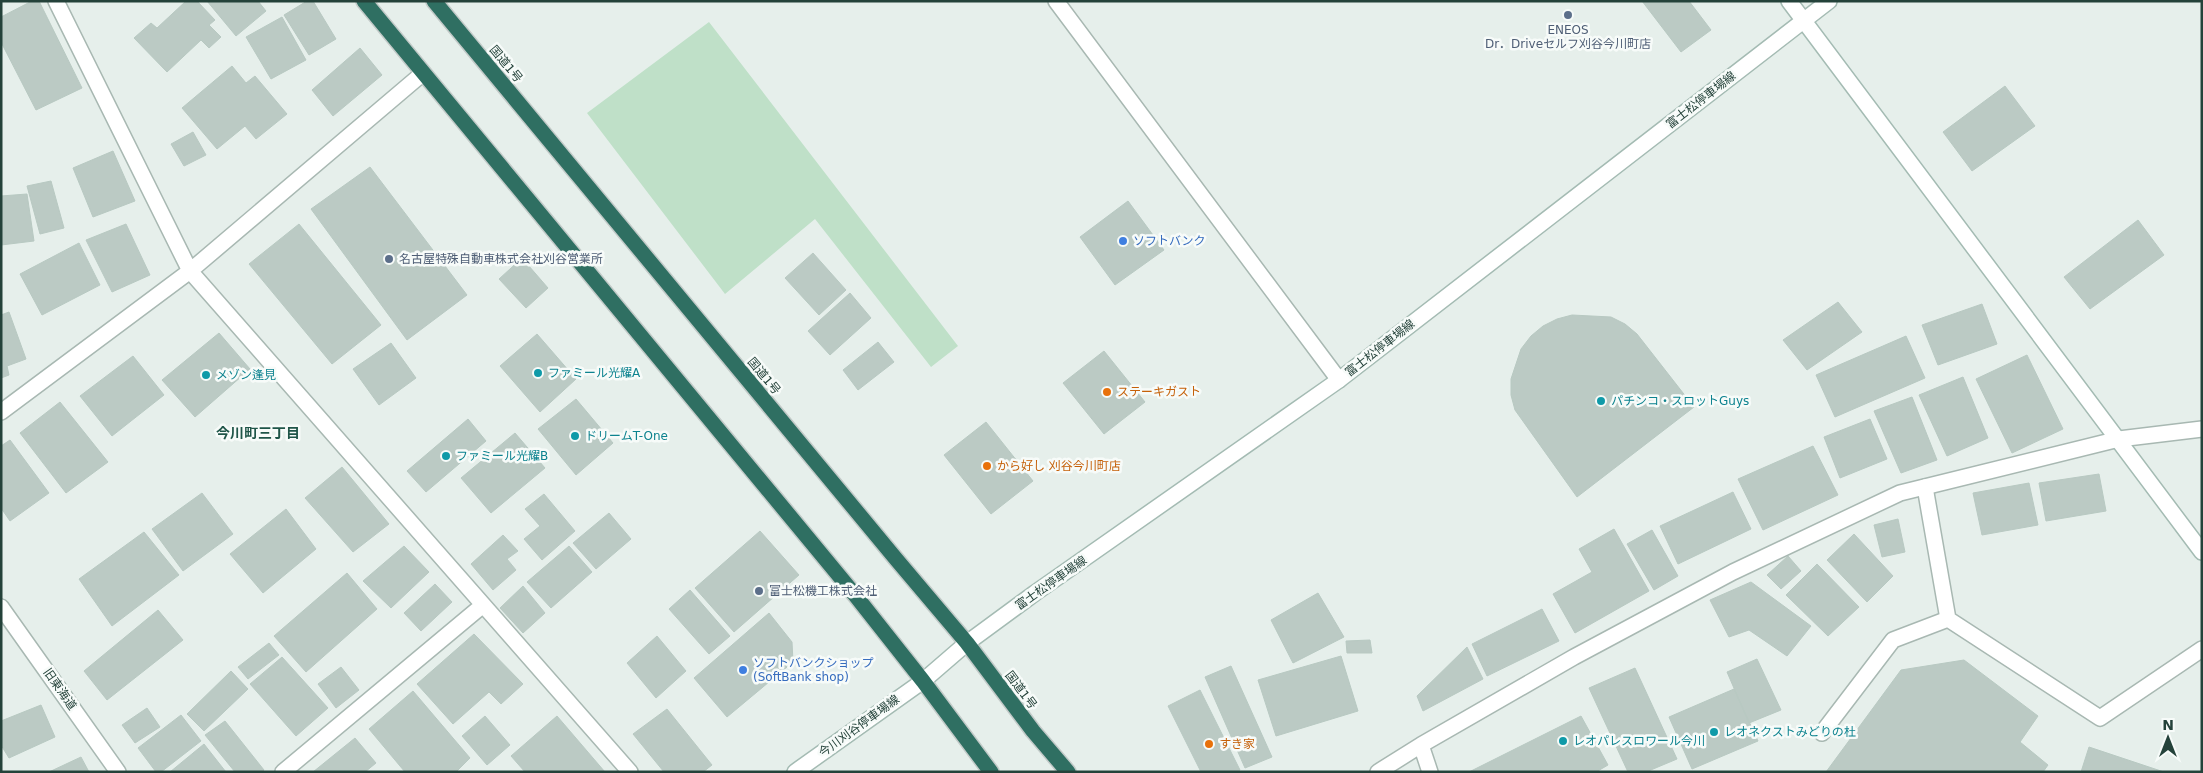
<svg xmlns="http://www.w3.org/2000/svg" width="2203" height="773" viewBox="0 0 2203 773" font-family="'DejaVu Sans','Noto Sans JP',sans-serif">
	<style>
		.green { fill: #bfe0c8 }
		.building { fill: #bbcac4; stroke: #b8c9c2 }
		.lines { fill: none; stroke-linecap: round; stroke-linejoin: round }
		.lane-casing { stroke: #a8b8b2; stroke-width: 18 }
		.street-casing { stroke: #a8b8b2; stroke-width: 18 }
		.secondary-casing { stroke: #a4bbb3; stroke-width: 18 }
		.highway-casing { stroke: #c2cac8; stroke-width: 18 }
		.lane { stroke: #fff; stroke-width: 15 }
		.street { stroke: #fff; stroke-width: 15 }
		.secondary { stroke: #fff; stroke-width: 15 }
		.highway { stroke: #2f6f62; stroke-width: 15 }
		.service-dot { fill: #5c6f8a; stroke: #f7fbf9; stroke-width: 2 }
		.shop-dot { fill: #3f7fe0; stroke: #f7fbf9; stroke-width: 2 }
		.culture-dot { fill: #0f9aa8; stroke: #f7fbf9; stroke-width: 2 }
		.food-dot { fill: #e8710a; stroke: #f7fbf9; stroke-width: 2 }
		.labels { text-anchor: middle; stroke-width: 5; stroke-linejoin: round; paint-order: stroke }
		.service-label { font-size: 12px; fill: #4e5e75; stroke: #f7fbf9; text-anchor: start }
		.street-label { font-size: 12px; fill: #24423a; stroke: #f7fbf9 }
		.shop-label { font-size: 12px; fill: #366cbe; stroke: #f7fbf9; text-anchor: start }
		.culture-label { font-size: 12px; fill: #0d838f; stroke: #f7fbf9; text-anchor: start }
		.food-label { font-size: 12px; fill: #c56008; stroke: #f7fbf9; text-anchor: start }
		.neighbourhood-label { font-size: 14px; font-weight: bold; fill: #1f5548; stroke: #f7fbf9 }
	</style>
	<rect width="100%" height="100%" fill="#e6efeb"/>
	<path class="green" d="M709,22L958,346L931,367L815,219L725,294L587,113Z"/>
	<path class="building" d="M32,1H39L82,88L36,110L1,42V17Z
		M186,1H197L215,20L209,25L221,37L209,48L201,40L167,72L134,38L151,23L157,28Z
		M207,1H258L266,11L236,36Z
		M307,1H313L336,39L309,55L284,15Z
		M1642,1H1689L1711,30L1681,52Z
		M282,17L306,60L271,79L246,37Z
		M360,48L382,75L333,116L312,90Z
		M232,66L246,83L255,76L287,114L256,139L245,126L217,149L182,108Z
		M2005,86L2035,126L1972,171L1943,132Z
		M193,132L206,155L184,166L171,144Z
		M113,151L135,201L93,217L73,168Z
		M370,167L467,295L407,340L311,209Z
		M51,181L64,228L40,234L27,186Z
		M27,194L34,241L1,245V196Z
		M1128,201L1164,250L1115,285L1080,237Z
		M2138,220L2164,255L2090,309L2064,277Z
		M126,224L150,275L112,292L86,240Z
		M299,224L381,325L332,364L249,264Z
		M79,243L100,285L42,315L20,274Z
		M813,253L846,290L819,315L785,278Z
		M522,258L548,288L526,308L499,279Z
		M850,293L871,318L830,355L808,331Z
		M1838,302L1862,332L1807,370L1783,340Z
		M1982,304L1997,344L1938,365L1922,325Z
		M9,312L26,359L7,366L9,375L1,378V315Z
		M1572,315L1611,317L1625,324L1637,334L1694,407L1577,497L1515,410L1511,395V379L1521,349L1531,336L1543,326L1557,319Z
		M219,333L250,369L195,417L162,380Z
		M537,334L576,379L540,412L500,366Z
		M1906,336L1925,378L1835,417L1816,375Z
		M878,342L894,362L858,390L843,370Z
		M391,343L416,378L379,405L353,369Z
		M1104,351L1145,402L1104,434L1063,383Z
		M2027,355L2063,429L2012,453L1976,379Z
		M133,356L164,395L112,436L80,396Z
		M1963,377L1988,438L1947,456L1919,395Z
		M1912,397L1937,460L1901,473L1874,411Z
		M576,399L613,443L576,475L538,429Z
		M60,402L108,462L66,493L20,433Z
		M468,419L486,441L426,492L407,471Z
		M1870,419L1887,459L1840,478L1824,437Z
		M986,422L1033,481L991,514L944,455Z
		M515,433L545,468L491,513L461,478Z
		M10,440L49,493L10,521L1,508V446Z
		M1813,446L1838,495L1763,530L1738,479Z
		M342,467L389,524L353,552L305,498Z
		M2099,474L2106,511L2046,521L2039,483Z
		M2029,483L2038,525L1982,535L1973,493Z
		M1733,492L1751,529L1678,564L1660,526Z
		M202,493L233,534L183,571L152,529Z
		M544,494L575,531L542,560L524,539L540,526L525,509Z
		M286,509L316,549L263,593L230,554Z
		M609,513L631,539L596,569L573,543Z
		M1898,519L1905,552L1882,557L1874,525Z
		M1614,529L1649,591L1575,633L1553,594L1592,572L1579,549Z
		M1652,530L1678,576L1654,590L1627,544Z
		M760,531L799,575L734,632L695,588Z
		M144,532L179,575L112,626L79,579Z
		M1854,534L1893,576L1867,602L1827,560Z
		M503,535L518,551L507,559L516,570L493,590L471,564Z
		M404,546L429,572L391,608L363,581Z
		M569,546L592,572L551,608L527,582Z
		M1788,556L1801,571L1781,589L1767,575Z
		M1817,564L1859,607L1828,636L1786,595Z
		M347,573L377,609L306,672L274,636Z
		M1751,582L1811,626L1787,656L1749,630L1729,637L1710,600Z
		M435,584L452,602L421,631L404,613Z
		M523,586L545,613L523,633L500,608Z
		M690,590L730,636L709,654L669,609Z
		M1318,593L1344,637L1293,663L1271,620Z
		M1542,609L1559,641L1487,676L1472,644Z
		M158,610L183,640L107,700L84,671Z
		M769,613L792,642L793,662L727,717L694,678Z
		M474,634L523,684L501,704L489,692L453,724L417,684Z
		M657,636L686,671L656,698L627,663Z
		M1370,640L1372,653H1347L1346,641Z
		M269,643L279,655L248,679L238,667Z
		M1467,647L1483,679L1423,711L1417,696Z
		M1341,656L1358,711L1276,736L1258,680Z
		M282,657L328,708L296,736L250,684Z
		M1757,659L1781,710L1749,723L1727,672Z
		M1964,660L2038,716L2020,742L2048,765L2043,772H1826L1901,670Z
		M1231,666L1272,757L1245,768L1205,677Z
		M341,667L359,690L336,708L318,684Z
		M1635,668L1677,759L1646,772H1628L1589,688Z
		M231,671L248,689L204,731L187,714Z
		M1734,689L1758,741L1692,769L1669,717Z
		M1200,690L1240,770L1237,772H1201L1168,706Z
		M413,691L470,758L456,772H405L369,729Z
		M41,705L55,737L9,758L1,745V721Z
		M147,708L160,727L135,743L122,725Z
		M667,709L712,765L703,772H664L633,734Z
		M181,715L201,741L161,772H156L138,748Z
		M485,716L510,745L487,765L462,736Z
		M557,716L605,772H525L511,756Z
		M1581,716L1608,765L1596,772H1469Z
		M225,721L264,770L262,772H235L205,735Z
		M355,738L376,763L365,772H313Z
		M204,744L226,772H170Z
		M2089,747L2164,772H2081Z
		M81,757L89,772H49Z"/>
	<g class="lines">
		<defs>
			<path id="lane" d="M1948,619L2100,718L2202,649
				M1822,733L1893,640L1948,619L1925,487"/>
			<path id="street" d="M56,1L190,271L630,772
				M1056,1L1339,380
				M1,412L190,271L422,74
				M1,607L118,772
				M1421,745L1574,657L1733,572L1900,493L2119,439L2202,429
				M283,772L483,605
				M1378,772L1421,745L1430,772"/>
			<path id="secondary" d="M1789,1L2202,552
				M795,772L923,681L967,643L1035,593L1339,380L1829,1"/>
			<path id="highway" d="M364,1L855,595L923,681L991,772
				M434,1L896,559L967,643L1033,731L1068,772"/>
		</defs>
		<use href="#lane" class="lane-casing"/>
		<use href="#street" class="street-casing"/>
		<use href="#secondary" class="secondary-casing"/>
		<use href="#highway" class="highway-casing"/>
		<use href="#lane" class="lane"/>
		<use href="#street" class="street"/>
		<use href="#secondary" class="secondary"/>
		<use href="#highway" class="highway"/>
	</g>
	<g class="service-dot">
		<circle cx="1568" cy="15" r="5"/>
		<circle cx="389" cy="259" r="5"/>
		<circle cx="759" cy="591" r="5"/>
	</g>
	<g class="shop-dot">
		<circle cx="1123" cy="241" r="5"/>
		<circle cx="743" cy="670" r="5"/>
	</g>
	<g class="culture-dot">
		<circle cx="538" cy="373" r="5"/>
		<circle cx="206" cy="375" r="5"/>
		<circle cx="1601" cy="401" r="5"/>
		<circle cx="575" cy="436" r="5"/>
		<circle cx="446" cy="456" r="5"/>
		<circle cx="1714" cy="732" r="5"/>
		<circle cx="1563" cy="741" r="5"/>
	</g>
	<g class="food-dot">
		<circle cx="1107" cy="392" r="5"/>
		<circle cx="987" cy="466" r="5"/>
		<circle cx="1209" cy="744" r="5"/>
	</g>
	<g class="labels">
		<g class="service-label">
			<text x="1568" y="34" text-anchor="middle">ENEOS<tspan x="1568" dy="14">Dr．Driveセルフ刈谷今川町店</tspan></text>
			<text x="399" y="263">名古屋特殊自動車株式会社刈谷営業所</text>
			<text x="769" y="595">富士松機工株式会社</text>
		</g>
		<g class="street-label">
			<text transform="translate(506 64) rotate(50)" y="4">国道1号</text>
			<text transform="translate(1701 100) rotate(-38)" y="4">富士松停車場線</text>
			<text transform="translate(1380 348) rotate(-38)" y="4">富士松停車場線</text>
			<text transform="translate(764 376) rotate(50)" y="4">国道1号</text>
			<text transform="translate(1051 583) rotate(-35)" y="4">富士松停車場線</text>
			<text transform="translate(60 689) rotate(55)" y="4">旧東海道</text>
			<text transform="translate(1021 690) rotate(53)" y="4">国道1号</text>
			<text transform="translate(859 726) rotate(-36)" y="4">今川刈谷停車場線</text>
		</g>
		<g class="shop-label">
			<text x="1133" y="245">ソフトバンク</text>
			<text x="753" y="667">ソフトバンクショップ<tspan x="753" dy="14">(SoftBank shop)</tspan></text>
		</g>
		<g class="culture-label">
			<text x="548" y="377">ファミール光耀A</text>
			<text x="216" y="379">メゾン逢見</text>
			<text x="1611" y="405">パチンコ・スロットGuys</text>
			<text x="585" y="440">ドリームT-One</text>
			<text x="456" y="460">ファミール光耀B</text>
			<text x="1724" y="736">レオネクストみどりの杜</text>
			<text x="1573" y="745">レオパレスロワール今川</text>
		</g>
		<g class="food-label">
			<text x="1117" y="396">ステーキガスト</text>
			<text x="997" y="470">から好し 刈谷今川町店</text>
			<text x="1219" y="748">すき家</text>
		</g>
		<g class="neighbourhood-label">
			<text x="258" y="438">今川町三丁目</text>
		</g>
	</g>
	<rect width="2203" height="773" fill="none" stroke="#24423a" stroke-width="5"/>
	<g transform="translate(2168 738)" stroke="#f7fbf9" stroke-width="4" paint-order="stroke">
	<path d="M0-4L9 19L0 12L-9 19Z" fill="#24423a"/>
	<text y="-8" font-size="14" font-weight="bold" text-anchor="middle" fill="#24423a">N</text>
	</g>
</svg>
